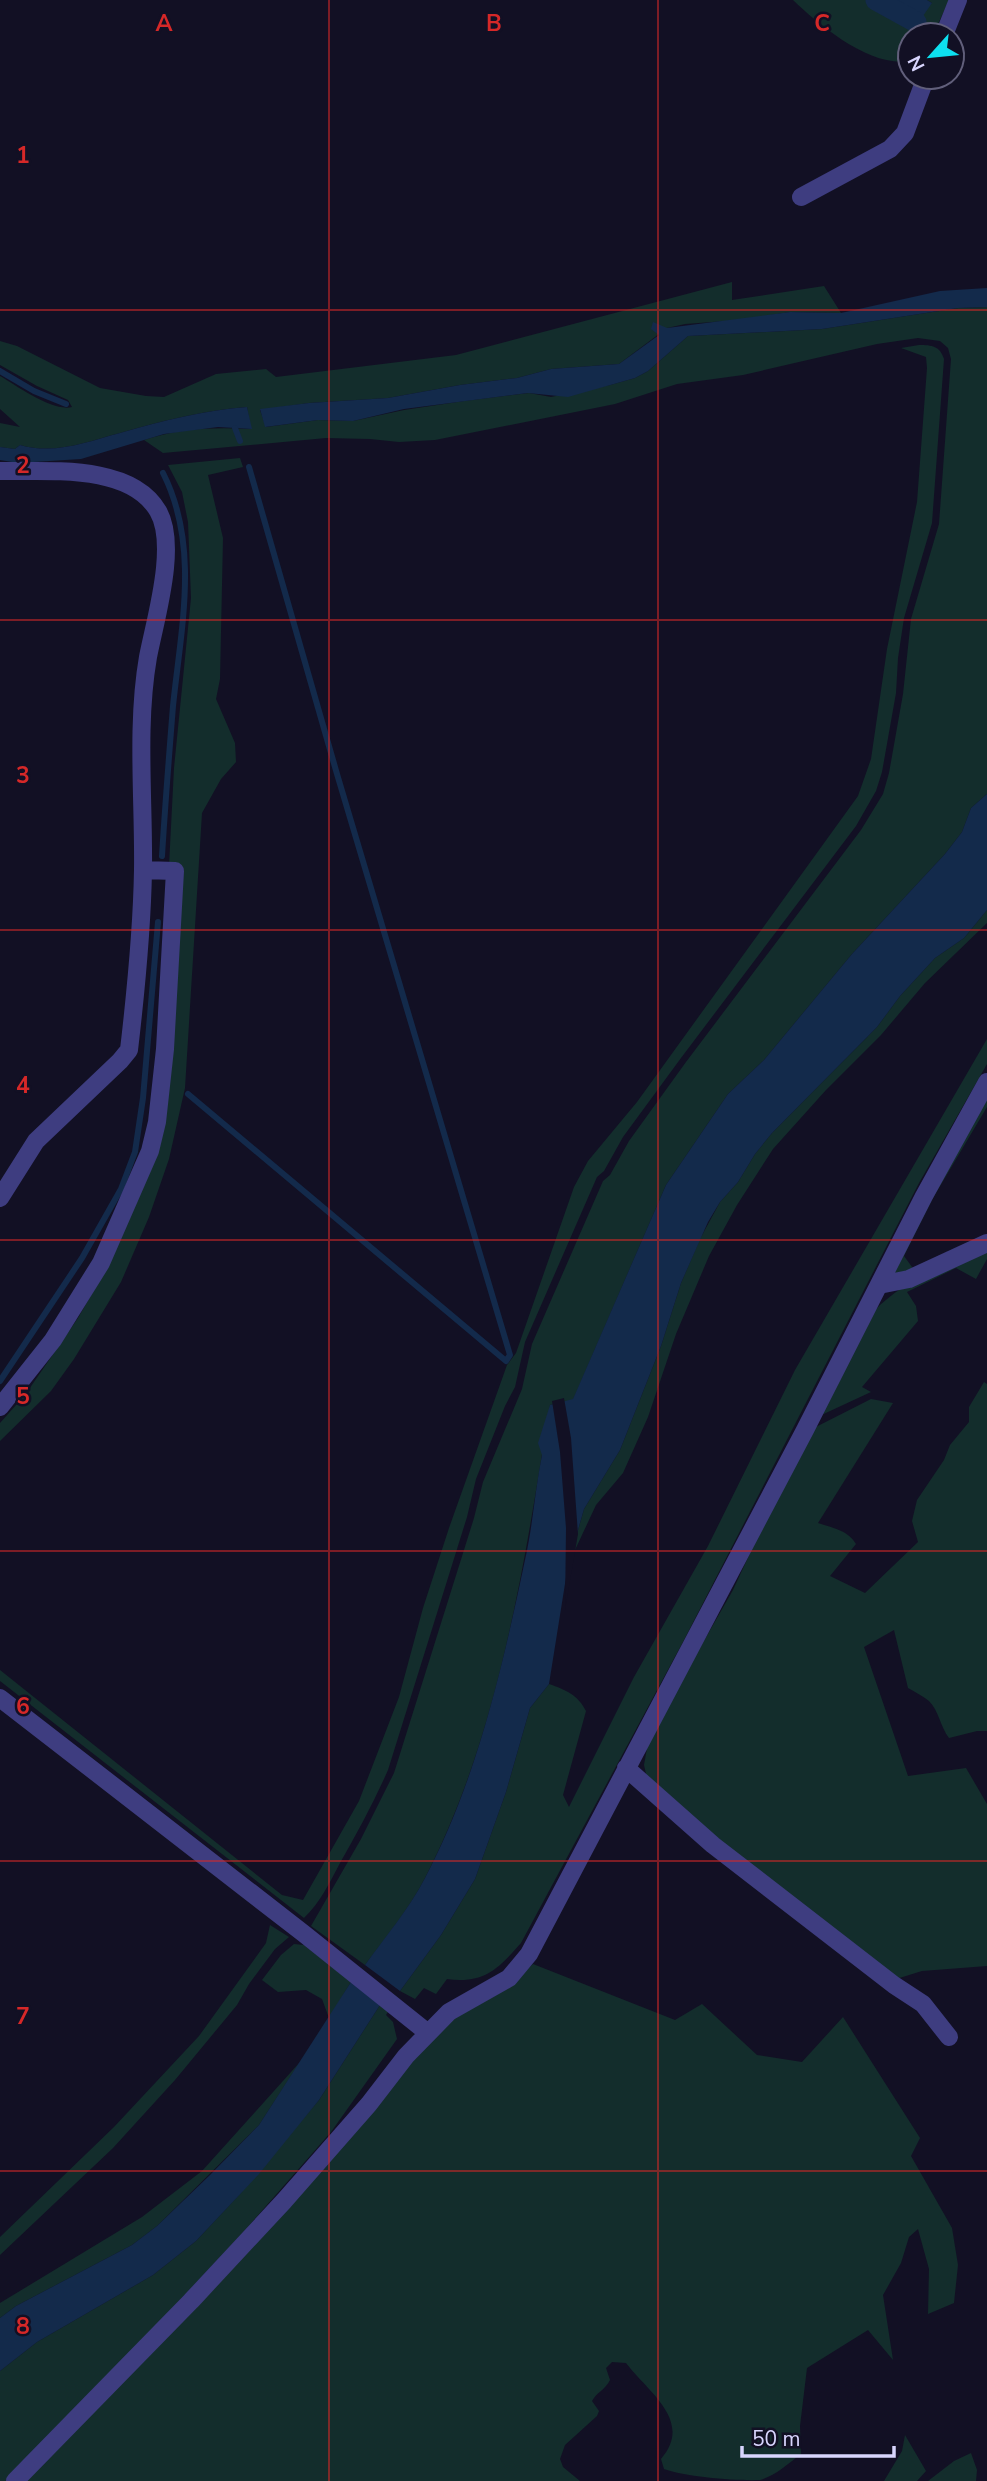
<svg xmlns="http://www.w3.org/2000/svg" width="987" height="2481" viewBox="0 0 987 2481" font-family="'Nunito Sans',sans-serif">
	<style>
		.green { fill: #132d2c }
		.water { fill: #132a4b }
		.pier { fill: #121024 }
		.lines { fill: none; stroke-linecap: round; stroke-linejoin: round }
		.stream { stroke: #132a4b; stroke-width: 6 }
		.canal { stroke: #132a4b; stroke-width: 21 }
		.minor { stroke: #3e3d80; stroke-width: 18 }
		.grid { fill: none; stroke: #d62828; stroke-width: 2; stroke-opacity: 0.55 }
		.grid-label { font-size: 23px; text-anchor: middle; font-weight: bold; fill: #d62828; stroke: #121024; stroke-width: 5; stroke-linejoin: round; paint-order: stroke }
	</style>
	<rect width="100%" height="100%" fill="#121024"/>
	<path class="green" d="M793,0H870L893,12L932,3L927,0H949L933,35H910V61C871,68 820,26 793,0Z
		M732,282V300L824,286L841,313L790,312L740,320L685,324L667,328L619,364L551,369L517,378L460,385L388,398L309,403L260,410L266,427L318,420L353,421L404,410L464,401L529,393L551,397L610,385L635,378L648,371L688,336L822,329L958,308L987,307V794L971,808L962,832L945,854L852,954L764,1060L728,1094L666,1185L573,1400L550,1405C524,1565 500,1732 425,1878C409,1909 386,1937 365,1965L311,1926L361,1839L394,1773L474,1518L483,1482L522,1389L532,1344L603,1181L610,1175L629,1141L686,1062L861,830L883,794L889,773L903,694L911,619L939,524L951,359L948,348L940,341L918,338L877,344L743,375L677,384L615,404L435,440L399,442L370,439L326,438L163,453L144,440C180,428 214,427 251,429L247,407C204,410 162,421 120,433C86,442 55,455 20,445L15,449L0,447V423L20,427L0,409V376C17,386 53,412 72,407L68,400L37,386L0,365V341L17,346L100,388L146,396L164,397L216,374L266,369L276,377L456,355Z
		M919,345C932,345 940,346 944,359L932,523L904,618L898,658L896,693L882,772L876,791L856,826L681,1058L623,1137L604,1171L597,1177L525,1342L515,1387L505,1406L476,1479L467,1517L388,1770C374,1802 357,1833 340,1863C330,1882 320,1903 304,1918L0,1681V1670L282,1895L303,1900L359,1801L399,1697L423,1608L449,1528L507,1365L516,1353L574,1187L588,1161L637,1102L858,796L871,759L887,649L917,502L927,368L926,357L901,348Z
		M240,458L243,467L208,475L223,538L220,679L216,699L235,743L236,762L221,779L202,813L185,1088L169,1159L149,1217L121,1282L74,1359L51,1391L0,1441V1423L25,1395L78,1318L102,1276L154,1160L174,768L191,598L188,522L182,492L168,465Z
		M987,910V923L925,983L881,1035L826,1090L773,1149L737,1205L709,1256L676,1334L648,1417L623,1473L596,1505L568,1565L584,1509L620,1450L661,1346L681,1283L700,1239L720,1202L738,1182L755,1154L772,1133L877,1027L900,996L935,958L964,938Z
		M987,1039V1064L919,1183L684,1640L521,1943C498,1969 484,1984 447,1979L436,1994L424,1988L415,1999L400,1991L441,1935L475,1879L506,1792L530,1708L549,1684C566,1690 578,1695 586,1711L563,1795L569,1807L634,1677L708,1546L795,1370Z
		M987,1093V1107L933,1198L904,1256L915,1271L897,1277L892,1273Z
		M987,1245V1259L976,1279L956,1268L907,1292L916,1306L918,1321L862,1387L871,1392L815,1418L874,1311C905,1279 948,1264 987,1245Z
		M984,1382L987,1384V1731H977L949,1738C940,1726 939,1711 929,1701C923,1696 915,1692 908,1688L894,1630L864,1647L908,1776L966,1768L987,1804V1966L922,1971L893,1980L772,1884L647,1778L644,1765L649,1737L733,1590L806,1432L871,1399L893,1403L818,1523C832,1528 848,1530 856,1544L830,1576L865,1593L918,1542L912,1521L917,1500L944,1460L950,1445L969,1422V1407Z
		M270,1925L289,1937L275,1949L249,1984L237,2005L175,2080L113,2148L0,2255V2237L114,2127L199,2036L266,1943Z
		M294,1944L304,1945L351,1982L329,2018L322,1999L306,1990L278,1992L262,1980L281,1955Z
		M533,1964L675,2020L702,2004L757,2055L802,2062L843,2017L920,2138L911,2156L952,2228L958,2265L954,2303L928,2314L929,2269L918,2229L909,2237L901,2263L883,2295L893,2360L868,2330L807,2368L800,2426L801,2454C789,2463 775,2476 760,2480C737,2481 686,2477 664,2469L661,2459C694,2421 648,2392 626,2363L612,2362L606,2368L610,2380C605,2390 597,2392 592,2401L599,2411L597,2416L565,2445L560,2459L563,2467L580,2481H22L437,2028L511,1984Z
		M380,2005L389,2010L386,2015L393,2022L397,2039L331,2132L246,2229L71,2417L6,2481H0V2371L37,2342L153,2275L196,2241L238,2196L319,2100Z
		M300,2062L259,2125L157,2226L132,2245L16,2306L0,2318V2303L142,2217L202,2171Z
		M905,2435L926,2471L917,2481H884L902,2451Z
		M971,2453L977,2470L976,2481H928L954,2461Z"/>
	<path class="water" d="M870,0H927L932,3L923,16L908,8L903,15L893,12Z
		M987,288V307L958,308L822,329L688,336L648,371L635,378L568,397L528,393L404,409L353,421L318,420L265,427L260,409L309,403L388,398L460,385L517,378L551,369L619,364L659,335L651,329L653,322L667,328L790,312L841,313L940,291Z
		M247,407L252,429L218,427L164,434L81,459L18,463L0,460V447L15,449L20,445C55,455 86,442 120,433C162,421 204,410 247,407Z
		M987,794V910L964,938L935,958L900,996L877,1027L772,1133L755,1154L738,1182L720,1202L708,1222L681,1283L661,1346L620,1450L584,1509L568,1565L549,1684L530,1708L506,1792L475,1879L441,1935L400,1991L365,1965C385,1937 409,1909 425,1878C477,1779 502,1669 525,1560C533,1525 535,1489 542,1455L538,1443L550,1405L573,1399L666,1185L728,1094L764,1060L852,954L945,854L962,832L971,808Z
		M351,1982L380,2005L319,2100L259,2174L196,2241L153,2275L37,2342L0,2371V2318L16,2306L132,2245L157,2226L210,2175L259,2125Z"/>
	<path class="pier" d="M564,1398L571,1438L578,1534L565,1610L566,1528L560,1452L552,1401Z"/>
	<g class="lines">
		<path class="stream" d="M0,371L34,391L66,404
			M235,428L240,441
			M162,856C165,806 169,756 173,706C181,628 200,546 163,473
			M188,1094L506,1361L510,1355L337,774L249,467
			M0,1381L82,1258L121,1189L135,1152L143,1098L158,922"/>
		<path class="canal" d="M876,0L916,22"/>
		<path class="minor" d="M944,35L958,0
			M801,197L890,149L905,133L926,77
			M0,471C47,472 130,463 158,511C178,545 155,620 148,657C136,726 144,800 143,870C142,930 136,990 129,1050L120,1061L36,1141L0,1198
			M879,1285L909,1279L987,1243
			M0,1407L53,1340L101,1263L150,1151L157,1122L165,1049L175,871L143,870
			M0,1698L303,1933L428,2033
			M626,1768L713,1845L894,1985L923,2004L949,2037
			M15,2481L191,2301L284,2201L369,2104L406,2056L449,2012L509,1978L529,1954L805,1430L924,1196L987,1082"/>
	</g>
	<path class="grid" d="M329,0V2481M658,0V2481M0,310H987M0,620H987M0,930H987M0,1240H987M0,1551H987M0,1861H987M0,2171H987"/>
	<g class="grid-label">
		<text x="164" y="31">A</text>
		<text x="494" y="31">B</text>
		<text x="822" y="31">C</text>
		<text x="23" y="163">1</text>
		<text x="23" y="473">2</text>
		<text x="23" y="783">3</text>
		<text x="23" y="1093">4</text>
		<text x="23" y="1404">5</text>
		<text x="23" y="1714">6</text>
		<text x="23" y="2024">7</text>
		<text x="23" y="2334">8</text>
	</g>
	<g transform="translate(931 56) rotate(243)"><circle r="33" fill="#121024" stroke="#615f7b" stroke-width="2"/>
	<path d="M0-5L12 26L0 18L-12 26Z" fill="#0de0f0"/>
	<text y="-10" font-size="19" font-weight="bold" text-anchor="middle" fill="#d8d5fd">N</text>
	</g>
	<path d="M742 2446v10h152v-10" fill="none" stroke="#d8d5fd" stroke-width="3.5"/>
	<text x="752" y="2446" font-size="21" fill="#d8d5fd" stroke="#121024" stroke-width="5" paint-order="stroke">50 m</text>
</svg>
